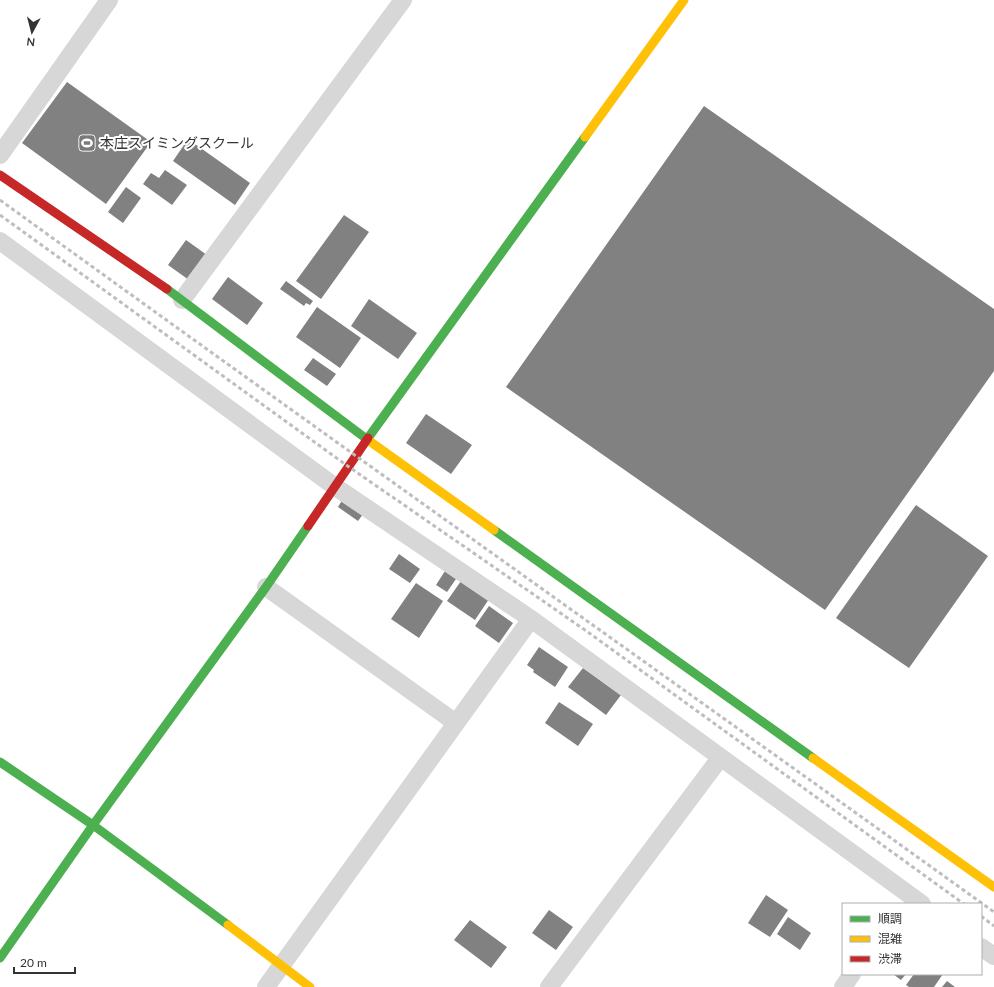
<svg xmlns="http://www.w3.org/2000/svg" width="994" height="987" viewBox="0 0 994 987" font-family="Lato,'Noto Sans JP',sans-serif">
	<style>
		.building { fill: #818181 }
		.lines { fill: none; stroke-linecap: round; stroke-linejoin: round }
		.street { stroke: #d7d7d7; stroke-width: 18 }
		.fast { stroke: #4caf50; stroke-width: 9 }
		.slow { stroke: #ffc107; stroke-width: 9 }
		.jam { stroke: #c62828; stroke-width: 9 }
		.rail { stroke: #bebebe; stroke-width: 3; stroke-dasharray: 4 3; stroke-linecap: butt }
		.labels { text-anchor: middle; stroke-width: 4; stroke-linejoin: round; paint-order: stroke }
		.poi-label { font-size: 14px; fill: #333; stroke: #fff; text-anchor: start }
	</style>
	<rect width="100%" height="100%" fill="#fff"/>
	<path class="building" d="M67,82L151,142L106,204L22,143Z
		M704,106L994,309V371L825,610L506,387Z
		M188,139L250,183L235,205L173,161Z
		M165,170L187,185L172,205L143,184L151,173L159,178Z
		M126,187L141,198L123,223L108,212Z
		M344,215L369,232L321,299L296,281Z
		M186,240L207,255L189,280L168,265Z
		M228,277L263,303L247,325L212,299Z
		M286,281L313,301L310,305L306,303L304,306L280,289Z
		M369,299L417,333L398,359L351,326Z
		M317,307L361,338L340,368L296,337Z
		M313,358L336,374L327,386L304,370Z
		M426,414L472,445L451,474L406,443Z
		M344,497L366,510L358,521L338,507Z
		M916,505L988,556L909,668L836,618Z
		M399,554L420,569L410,583L389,569Z
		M445,571L456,579L447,592L436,585Z
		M461,581L489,599L475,620L447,601Z
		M416,583L443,601L419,638L391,619Z
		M489,606L513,623L499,643L475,626Z
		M539,647L568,667L555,687L533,672L534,670L527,665Z
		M583,668L621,695L606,715L568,687Z
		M559,702L593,724L578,746L545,723Z
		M766,895L788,910L770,937L748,923Z
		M549,910L573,927L556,950L532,933Z
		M788,917L811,933L800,950L777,934Z
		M470,920L507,947L491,968L454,940Z
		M893,974H906L901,980Z
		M914,974H943L934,987H909L906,985Z
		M947,981L955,987H942Z"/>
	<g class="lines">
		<path class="street" d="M0,155L109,0
			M0,241L334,486L531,619L922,904
			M182,300L403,0
			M266,587L456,723
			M981,947L994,956
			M266,987L531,619
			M549,987L720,758
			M843,987L852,974"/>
		<path class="fast" d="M167,289L368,440
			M368,438L585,137
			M494,530L813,758
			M0,762L93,825L228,925
			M0,958L93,825L266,587L308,526"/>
		<path class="slow" d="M585,137L684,0
			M368,440L494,530
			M813,758L994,887
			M228,925L310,987"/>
		<path class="jam" d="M0,175L167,289
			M308,526L368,438"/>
		<path class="rail" d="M0,200C330,439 663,674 994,912
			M0,215L349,467L585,630L964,904
			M981,916L994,926"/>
	</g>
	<defs>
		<symbol id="stadium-square" viewBox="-11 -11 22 22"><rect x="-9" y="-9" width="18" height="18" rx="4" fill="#7a7a7a" stroke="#fff"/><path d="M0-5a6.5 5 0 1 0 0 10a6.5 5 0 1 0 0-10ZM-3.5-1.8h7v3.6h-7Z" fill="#fff"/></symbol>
	</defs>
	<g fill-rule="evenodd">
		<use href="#stadium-square" x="77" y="133" width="20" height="20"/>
	</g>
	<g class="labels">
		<g class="poi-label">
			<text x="100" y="148">本庄スイミングスクール</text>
		</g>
	</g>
	<rect x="842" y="903" width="140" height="72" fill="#ffffff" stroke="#adadad"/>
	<rect x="850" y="916" width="20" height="6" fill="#4caf50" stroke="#adadad"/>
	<text x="878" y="923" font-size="12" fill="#333333">順調</text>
	<rect x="850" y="936" width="20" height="6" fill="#ffc107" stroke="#adadad"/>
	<text x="878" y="943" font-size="12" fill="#333333">混雑</text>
	<rect x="850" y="956" width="20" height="6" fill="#c62828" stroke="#adadad"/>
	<text x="878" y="963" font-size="12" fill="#333333">渋滞</text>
	<g transform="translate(32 32) rotate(187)" stroke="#ffffff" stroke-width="3" paint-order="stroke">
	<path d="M0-3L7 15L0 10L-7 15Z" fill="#333333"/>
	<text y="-6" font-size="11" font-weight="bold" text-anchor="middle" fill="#333333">N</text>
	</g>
	<path d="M14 967v6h61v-6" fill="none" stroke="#333333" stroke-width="2"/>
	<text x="20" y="967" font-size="12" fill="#333333" stroke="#ffffff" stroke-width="3" paint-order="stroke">20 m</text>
</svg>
